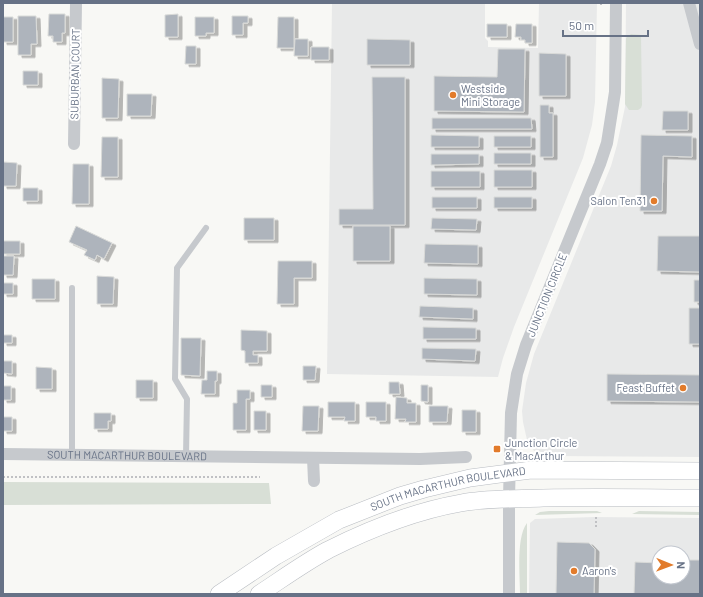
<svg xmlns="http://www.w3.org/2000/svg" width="703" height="597" viewBox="0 0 703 597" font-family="Barlow,sans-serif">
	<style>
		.built { fill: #e8e9e9; fill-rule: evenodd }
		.green { fill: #d8dfd6 }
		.building { fill: #aeb4bc; stroke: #d9dad8; filter: url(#shadow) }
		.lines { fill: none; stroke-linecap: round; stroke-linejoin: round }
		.secondary-casing { stroke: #b8bcc2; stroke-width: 18 }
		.path { stroke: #c0c1c4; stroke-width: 2; stroke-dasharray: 2 2; stroke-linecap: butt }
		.service { stroke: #c6c9cd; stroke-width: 6 }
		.minor { stroke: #c6c9cd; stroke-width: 12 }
		.secondary { stroke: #fff; stroke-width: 17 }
		.poi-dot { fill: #e27b2b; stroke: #fff; stroke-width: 1.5 }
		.labels { text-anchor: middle; stroke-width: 4; stroke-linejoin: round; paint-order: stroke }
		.street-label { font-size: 11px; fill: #677286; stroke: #fff }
		.poi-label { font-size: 11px; fill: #677286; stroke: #fff; text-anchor: start }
	</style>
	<defs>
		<filter id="shadow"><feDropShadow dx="4" dy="2.5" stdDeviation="0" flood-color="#0004"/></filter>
	</defs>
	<rect width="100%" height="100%" fill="#f8f8f5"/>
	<path class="built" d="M332,3H485V38L488,41V47L538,48L539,3H597L595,102L592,125L583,158L514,327L503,358L498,377L327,374Z
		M626,3H700V457L552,456L542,452L534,451L527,440L523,422L522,411L526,383L534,354L611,166L617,145L625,107Z
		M594,517L700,518V594H529L530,523L535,519ZM659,553H683V577H659Z"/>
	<path class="green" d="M631,34L641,35L642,105L641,108L638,110H629L625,104L626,38Z
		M3,482L269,483L271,504L3,505Z
		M549,511H597L602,513L535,515L540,512Z
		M639,511L700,512V515L632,514Z
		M527,523V594H520C520,576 516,537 527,523Z"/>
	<path class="building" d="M49,14H65V33H62V42H53V36H48Z
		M178,14V37H165V15Z
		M18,16H36L37,44H31V55H18Z
		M232,16H248V23H243V35H232Z
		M3,17H13V42H3Z
		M195,17H214V33H206V36H195Z
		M278,17H294V48H277Z
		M487,24H507V37H487Z
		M516,24H532V43H525V40H521V37H515Z
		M295,39H308V56H294Z
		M367,39L410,40V65H367Z
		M186,46H196V64H185Z
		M311,47H329V60H311Z
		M498,49H525L524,112L434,111V76L497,77Z
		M539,53L566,54V96H539Z
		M23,71H38V85H23Z
		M372,77H405V225H339V209H373Z
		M102,78L119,79L118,118H102Z
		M127,94H152L151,116H127Z
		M540,105H549V113H553V157H540Z
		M663,111H688V130H662Z
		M432,118H531L532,129H432Z
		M431,135L479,136V147H431Z
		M641,135L692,136V157L663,156L662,211H640Z
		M494,136H531V147H494Z
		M102,137H118V177H101Z
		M494,153H531V164H494Z
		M431,154H479V164L431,165Z
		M3,162L17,163L16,186H3Z
		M73,164H89V204H72Z
		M494,170H532V187H494Z
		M431,171H480V187H431Z
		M23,188H38V201H23Z
		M432,197H477V208H432Z
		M494,197H532V208H494Z
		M244,218H274V240H244Z
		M432,218L477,219L476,230L431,229Z
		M76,226L112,243L104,259L97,255L95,260L84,255L87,250L69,242Z
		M353,226H390V261H353Z
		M658,236H700V272L657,271Z
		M3,241H20V254H3Z
		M425,244L478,245V264L424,263Z
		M3,256H14L13,275H3Z
		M278,261H312V278H294V304H277Z
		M97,276L114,277L113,304H97Z
		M424,278L477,279V295L424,294Z
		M32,279H55V299H32Z
		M694,280H700V302H694Z
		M3,283H13V294H3Z
		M420,306L473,308V319L419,317Z
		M689,308H700V344H689Z
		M423,327L476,328V339H423Z
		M241,330L267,331V351H253V355H258V363H245V351L241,350Z
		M3,335H12V343H3Z
		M181,338H201L200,376L181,375Z
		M422,348L476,349L475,361L422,359Z
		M3,361H12V374L3,373Z
		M303,366H316L315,380H303Z
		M36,367L52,368V389H36Z
		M207,371H217V381H215V394H201L202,380H207Z
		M607,374L700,375V402L607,401Z
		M136,380H153V398H136Z
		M389,382H399L400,394H389Z
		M261,385H272V397H261Z
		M421,385H428V402L421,401Z
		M3,386H11V400H3Z
		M237,390H250V399H246V430H233V403H237Z
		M396,397L407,398V403H416V422H405L406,419H395Z
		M328,402H355V421H344L345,417H328Z
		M366,402H386V421H376V417H366Z
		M303,406H319L318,431H302Z
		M429,406H448L447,422H429Z
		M462,410H476V432H462Z
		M254,411H266V430H254Z
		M94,413H111V421H108V429H94Z
		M3,417H12V431H3Z
		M557,542L589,543L595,549L594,594H556Z
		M683,560H700V594H634L635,562L659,563V577H683Z"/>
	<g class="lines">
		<defs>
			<g id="secondary">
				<path id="s2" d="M219,594L276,556L339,520L400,496L424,489L470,478L531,470L700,471"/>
				<path d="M259,594C282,579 304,563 328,550C370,529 415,511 461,503C488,498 516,499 543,498C595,497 648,498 700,498"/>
			</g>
		</defs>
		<use href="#secondary" class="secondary-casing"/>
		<path class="path" d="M601,5V3
			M3,477H260
			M596,527V515"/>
		<path class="service" d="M72,288V455
			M186,456L187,399L175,379L177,268L206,228"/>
		<g class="minor">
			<path d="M689,3L700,44"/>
			<path d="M74,144L76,3"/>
			<path id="s1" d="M3,454L420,459L466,457"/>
			<path d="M313,458L314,481"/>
			<path d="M509,594V499L511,413L517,374L526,345L600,164L607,143L615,92L616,3"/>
		</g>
		<use href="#secondary" class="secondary"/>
	</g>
	<g class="poi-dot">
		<circle cx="453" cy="95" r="4"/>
		<circle cx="654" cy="201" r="4"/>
		<circle cx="683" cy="388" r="4"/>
		<rect x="493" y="445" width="8" height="8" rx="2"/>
		<circle cx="574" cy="571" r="4"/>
	</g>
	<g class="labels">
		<g class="street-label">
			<text transform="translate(75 74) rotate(-89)" y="4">SUBURBAN COURT</text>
			<text transform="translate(547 295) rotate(-68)" y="4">JUNCTION CIRCLE</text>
			<text dy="4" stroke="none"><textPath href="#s1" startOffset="124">SOUTH MACARTHUR BOULEVARD</textPath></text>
			<text dy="4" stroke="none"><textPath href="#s2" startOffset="255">SOUTH MACARTHUR BOULEVARD</textPath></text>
		</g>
		<g class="poi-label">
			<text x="461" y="93">Westside<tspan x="461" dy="13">Mini Storage</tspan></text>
			<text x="646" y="205" text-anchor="end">Salon Ten31</text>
			<text x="675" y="392" text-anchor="end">Feast Buffet</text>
			<text x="505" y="447">Junction Circle<tspan x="505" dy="13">&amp; MacArthur</tspan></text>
			<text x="582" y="575">Aaron's</text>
		</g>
	</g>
	<rect width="703" height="597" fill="none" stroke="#677286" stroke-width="8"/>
	<g transform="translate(671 565) rotate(91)"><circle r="19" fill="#ffffff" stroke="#c2c7cf"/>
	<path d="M0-3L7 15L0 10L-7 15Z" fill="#e27b2b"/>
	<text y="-6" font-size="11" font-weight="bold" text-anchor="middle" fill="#677286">N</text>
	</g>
	<path d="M563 30v6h85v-6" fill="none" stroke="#677286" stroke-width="2"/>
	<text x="569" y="30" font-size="12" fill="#677286" stroke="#ffffff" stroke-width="3" paint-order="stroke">50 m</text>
</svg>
